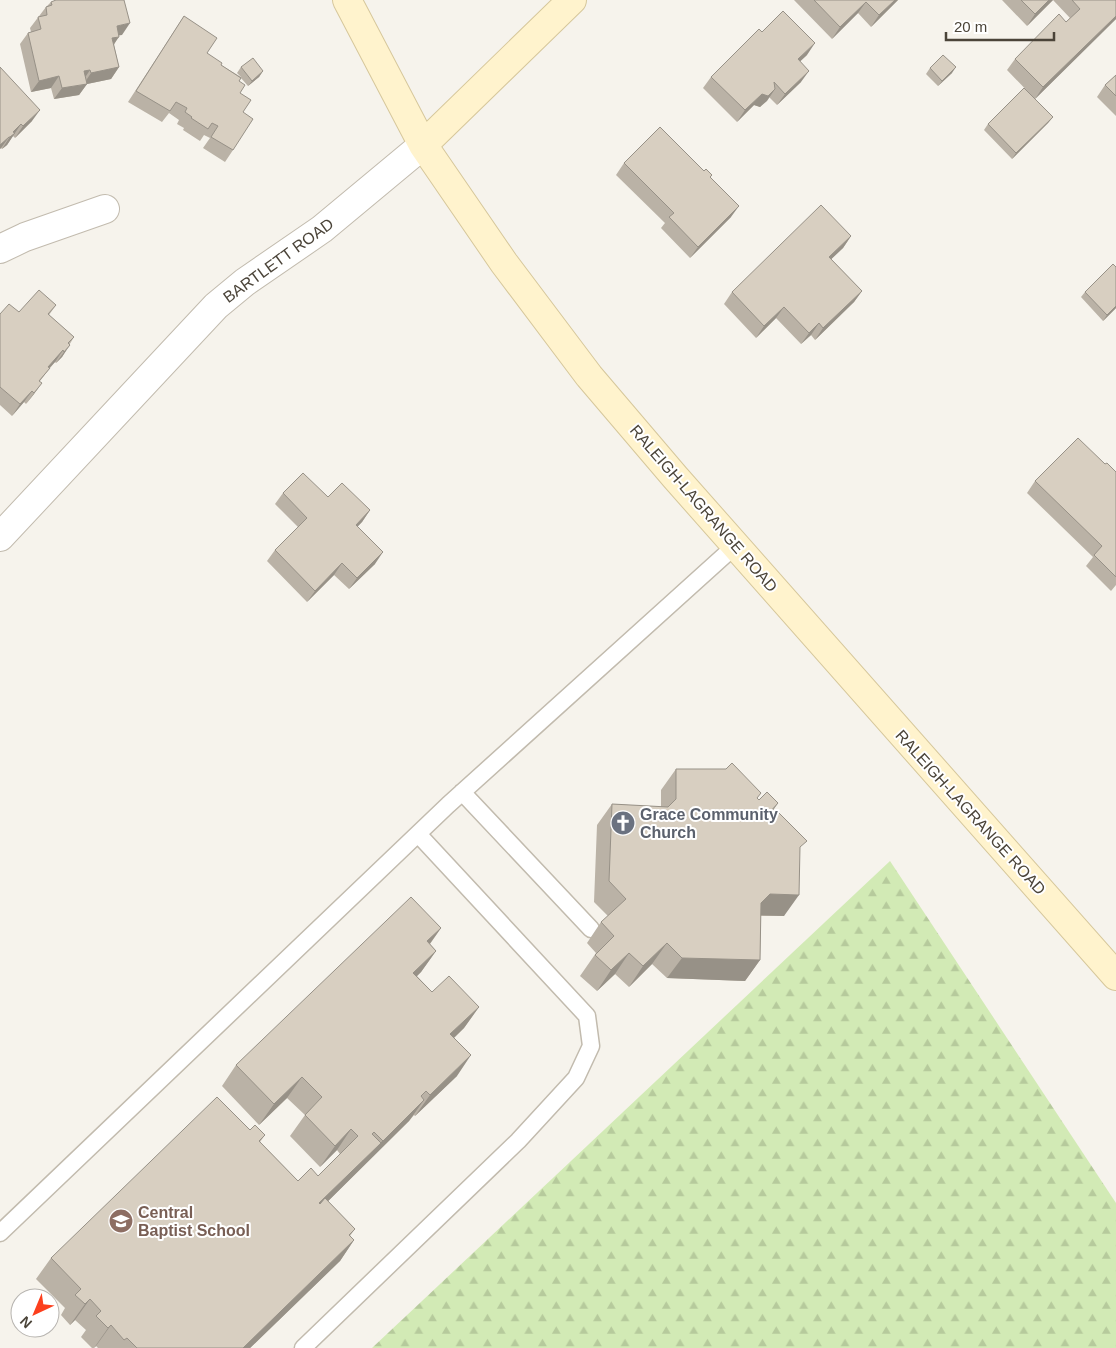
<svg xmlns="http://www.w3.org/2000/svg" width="1116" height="1348" viewBox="0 0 1116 1348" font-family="Helvetica,sans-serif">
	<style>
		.forest { fill: url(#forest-firs) }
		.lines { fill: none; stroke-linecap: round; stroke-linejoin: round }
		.service-casing { stroke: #c2bbae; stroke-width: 19 }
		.minor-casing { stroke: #c2bbae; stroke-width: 30 }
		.secondary-casing { stroke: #d6c79b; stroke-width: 30 }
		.service { stroke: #fff; stroke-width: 16 }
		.minor { stroke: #fff; stroke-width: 28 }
		.secondary { stroke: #fff3cd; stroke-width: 28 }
		.wall { fill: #bab2a6 }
		.shaded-wall { fill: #979187 }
		.building { fill: #d8cfc1; stroke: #979187 }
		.labels { text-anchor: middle; stroke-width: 4; stroke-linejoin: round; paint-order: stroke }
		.street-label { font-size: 16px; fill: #4b4439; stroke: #fff }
		.worship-label { font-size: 16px; font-weight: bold; fill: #5b616d; stroke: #fff; text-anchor: start }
		.education-label { font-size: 16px; font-weight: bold; fill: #785e54; stroke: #fff; text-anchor: start }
	</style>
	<defs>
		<pattern id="forest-firs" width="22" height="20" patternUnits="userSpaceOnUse" patternTransform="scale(1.25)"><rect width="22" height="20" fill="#d2eab5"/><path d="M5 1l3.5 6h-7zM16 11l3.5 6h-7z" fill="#b6ca9c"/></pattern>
	</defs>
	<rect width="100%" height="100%" fill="#f6f3ec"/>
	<path class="forest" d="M890,861L1116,1203V1348H372Z"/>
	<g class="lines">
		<defs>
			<path id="service" d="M462,792L591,929
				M0,1233L448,805L736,545
				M303,1348L518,1141L576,1078L591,1046L587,1016L418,834"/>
			<path id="minor" d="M0,249L25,237L105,209
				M0,537L216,306L245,282L322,229L423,145"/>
			<path id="secondary" d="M347,0L423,145L504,263L589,376L675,477L1116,976
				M423,145L572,0"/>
		</defs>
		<use href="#service" class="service-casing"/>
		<use href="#minor" class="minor-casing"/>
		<use href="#secondary" class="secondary-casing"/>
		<use href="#service" class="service"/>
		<use href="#minor" class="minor"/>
		<use href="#secondary" class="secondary"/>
	</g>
	<path class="wall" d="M794,0H898L871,27L858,13L832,39Z
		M1002,0H1053L1027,26Z
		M1053,0H1116V19L1035,99L1007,70L1015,59L1066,22L1070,18Z
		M51,2L122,35H119L114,45L119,67L111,79L87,84L79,95L54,99L51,88L31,92L20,44L28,33L31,32L30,28L46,7Z
		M184,16L207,53L221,65L241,77L237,73L241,67L263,71L259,77L248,86L241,78L239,81L240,93L243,112L233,150L225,162L203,148L210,138L204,135L200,141L183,130L184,128L177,124L179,120L169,113L162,122L128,102Z
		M807,55L800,61L801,82L777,105L769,97L760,107L754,105L737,122L703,88L711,77Z
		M0,67L32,121L15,138L13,136L7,145L2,149L1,148L0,149Z
		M930,68L952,73L938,86L926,74Z
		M1116,75V116L1097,97L1105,85Z
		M1053,117L1048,123L1012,159L984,130L988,124Z
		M624,163L704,171L712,175L710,178L731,217L690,258L661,228L665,223L616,175Z
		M851,236L843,248L831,259L862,291L854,302L815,340L811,335L801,344L776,318L756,338L724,304L732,292Z
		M1085,292L1116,308L1103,321L1081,297Z
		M56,305L49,315L74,337L62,357L56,363L55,362L50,368L40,381L34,394L26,404L24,402L12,416L0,405V314L19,312Z
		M1105,464L1116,472V585L1111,591L1086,566L1093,557L1027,493L1035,481Z
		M283,493L328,497L370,510L362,522L357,527L375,564L349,589L334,575L307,602L267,561L275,550L298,527L275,504Z
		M676,769L757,799L800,851L784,916H761L760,960L745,981L667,978L652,964L629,987L615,974L597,991L580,976L596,953L587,943L601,922L608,916L594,902L597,825L612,804L661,807V790Z
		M441,928L430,944L436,951L421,972L417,976L432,992L479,1007L464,1028L454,1038L457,1076L415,1116L414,1115L409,1121L328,1201L355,1229L350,1236L354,1240L340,1261L250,1348H98L96,1346L94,1348H92L81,1337L86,1330L75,1320L70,1325L61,1315L65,1308L36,1279L51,1258L250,1130L265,1135L260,1142L298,1181L318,1176L340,1154L337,1150L320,1167L290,1136L305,1115L287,1098L259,1125L222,1086L236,1065Z"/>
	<path class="shaded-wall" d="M895,0H898L871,27L879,15Z
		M1049,0H1053L1027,26L1035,14Z
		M866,2L858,13L832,39L840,27Z
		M1116,16V19L1035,99L1043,87Z
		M130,23L122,35L109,37L117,26Z
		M119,37L111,48L112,38Z
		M815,43L807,55L790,71L798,59Z
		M119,67L111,79L87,84L79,95L54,99L62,88L83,85L91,73Z
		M956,67L952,73L938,86L942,81Z
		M90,70L82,82L84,71Z
		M263,71L259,77L248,86L252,81Z
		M809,71L801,82L777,105L785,94Z
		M59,76L51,88L31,92L39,81Z
		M775,89L767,101L760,107L754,105L737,122L745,110L762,94Z
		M40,110L32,121L15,138L23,126Z
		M1053,117L1048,123L1012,159L1016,153Z
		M21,124L7,145L2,149L13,132Z
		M9,137L1,148L0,149V145Z
		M739,206L731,217L690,258L698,247Z
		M851,236L843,248L821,269L829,257Z
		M862,291L854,302L815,340L823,328Z
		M1116,306V308L1103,321L1107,315Z
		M784,307L776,318L756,338L764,326Z
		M819,323L811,335L801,344L809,333Z
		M70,345L62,357L56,363L64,352Z
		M63,350L55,362L40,378L48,367Z
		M42,383L34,394L26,404L34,393Z
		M32,391L24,402L12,416L20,404Z
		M370,510L362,522L348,536L356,525Z
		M383,552L375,564L349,589L357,578Z
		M342,563L334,575L307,602L315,591Z
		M778,803L764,824L769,813Z
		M770,894L799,895L784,916L756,915L761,903Z
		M441,928L426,949L427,941Z
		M667,943L652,964L629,987L643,966Z
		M436,951L421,972L399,994L413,973Z
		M629,953L615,974L597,991L611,970Z
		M682,958L760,960L745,981L667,978Z
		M479,1007L464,1028L436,1055L450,1034Z
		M471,1055L457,1076L415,1116L430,1095Z
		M302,1077L287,1098L259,1125L274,1104Z
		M424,1100L409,1121L305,1224L319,1203Z
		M351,1129L337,1150L320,1167L335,1146Z
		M354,1240L340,1261L250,1348H243Z
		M90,1299L75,1320L70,1325L85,1304Z
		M111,1325L96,1346L94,1348L108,1328Z"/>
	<path class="building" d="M56,0H124L130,23L117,26L119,37L112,38L119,67L91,73L90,70L84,71L87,84L62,88L59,76L39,81L28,33L41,29L38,17L47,15L46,7L52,5L51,2Z
		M814,0H895L879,15L866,2L840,27Z
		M1021,0H1049L1035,14Z
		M1072,0H1116V16L1043,87L1015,59L1059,14L1066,22L1080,9Z
		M783,11L815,43L798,59L809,71L785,94L774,82L775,89L768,96L762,94L745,110L711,77L759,29L762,32Z
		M184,16L217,38L207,53L222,63L221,65L241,78L239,81L245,85L240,93L251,100L243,112L253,119L233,150L211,137L218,126L212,123L208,129L191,118L192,117L185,112L187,108L176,102L170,111L136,91Z
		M943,55L956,67L942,81L930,68Z
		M253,58L263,71L252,81L241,67Z
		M0,67L40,110L23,126L21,124L13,132L15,133L10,137H9L0,145Z
		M1116,75V96L1105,85Z
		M1024,88L1053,117L1016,153L988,124Z
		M660,127L704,171L706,169L712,175L710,177L739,206L698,247L669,217L674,213L624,163Z
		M821,205L851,236L829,257L862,291L823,328L819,323L809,333L784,307L764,326L732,292Z
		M1113,264L1116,267V306L1107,315L1085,292Z
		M39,290L56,305L48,314L74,337L68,343L70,345L64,352L63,350L48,367L50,368L39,381L42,383L34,393L32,391L20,404L0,387V314L9,304L19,312Z
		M1078,438L1105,464L1107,463L1116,472V577L1094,555L1102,546L1035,481Z
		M303,473L328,497L342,483L370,510L356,525L383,552L357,578L342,563L315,591L275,550L307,518L283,493Z
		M732,763L761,793L757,798L759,800L767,792L778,803L769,813L773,816L778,812L807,841L800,847L799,895L770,894L761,903L760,960L682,958L667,943L643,966L629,953L611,970L595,955L614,936L601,922L626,899L609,881L612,804L668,807L676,799V769H726Z
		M411,897L441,928L427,941L436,951L413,973L432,992L449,976L479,1007L450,1034L471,1055L430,1095L426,1091L421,1096L424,1100L383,1141L374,1132L372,1134L381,1143L319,1203L320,1204L325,1198L355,1229L349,1235L354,1240L243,1348H137L127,1338L124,1340L111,1325L108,1328L96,1316L101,1311L90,1299L85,1304L75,1295L81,1289L51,1258L217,1097L250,1130L255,1125L265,1135L259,1141L298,1181L311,1168L318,1176L358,1136L351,1129L335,1146L305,1115L322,1097L302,1077L274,1104L236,1065Z"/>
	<defs>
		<symbol id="church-disc" viewBox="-11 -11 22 22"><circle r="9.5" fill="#6b7280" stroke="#fff"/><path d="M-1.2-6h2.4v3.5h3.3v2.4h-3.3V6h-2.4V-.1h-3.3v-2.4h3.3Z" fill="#fff"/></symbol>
		<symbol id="school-disc" viewBox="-11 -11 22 22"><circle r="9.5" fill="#8d6e63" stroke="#fff"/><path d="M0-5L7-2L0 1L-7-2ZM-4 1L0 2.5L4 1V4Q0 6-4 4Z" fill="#fff"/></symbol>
	</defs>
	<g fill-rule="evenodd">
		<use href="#church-disc" x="609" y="809" width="28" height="28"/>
		<use href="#school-disc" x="107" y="1207" width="28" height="28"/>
	</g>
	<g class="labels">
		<g class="street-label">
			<text transform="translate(278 260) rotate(-36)" y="6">BARTLETT ROAD</text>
			<text transform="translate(704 508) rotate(49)" y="6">RALEIGH-LAGRANGE ROAD</text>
			<text transform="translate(971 812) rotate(48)" y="6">RALEIGH-LAGRANGE ROAD</text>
		</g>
		<g class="worship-label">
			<text x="640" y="820">Grace Community<tspan x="640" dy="18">Church</tspan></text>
		</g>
		<g class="education-label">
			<text x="138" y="1218">Central<tspan x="138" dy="18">Baptist School</tspan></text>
		</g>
	</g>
	<g transform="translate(35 1313) rotate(224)"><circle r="24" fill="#ffffff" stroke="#b7b4b0"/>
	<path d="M0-4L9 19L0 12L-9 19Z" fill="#fc3f1d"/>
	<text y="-8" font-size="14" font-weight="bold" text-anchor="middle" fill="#4b4439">N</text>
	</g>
	<path d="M946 32v8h108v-8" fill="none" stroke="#4b4439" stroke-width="2.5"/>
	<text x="954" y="32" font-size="15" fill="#4b4439" stroke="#ffffff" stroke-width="4" paint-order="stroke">20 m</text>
</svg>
